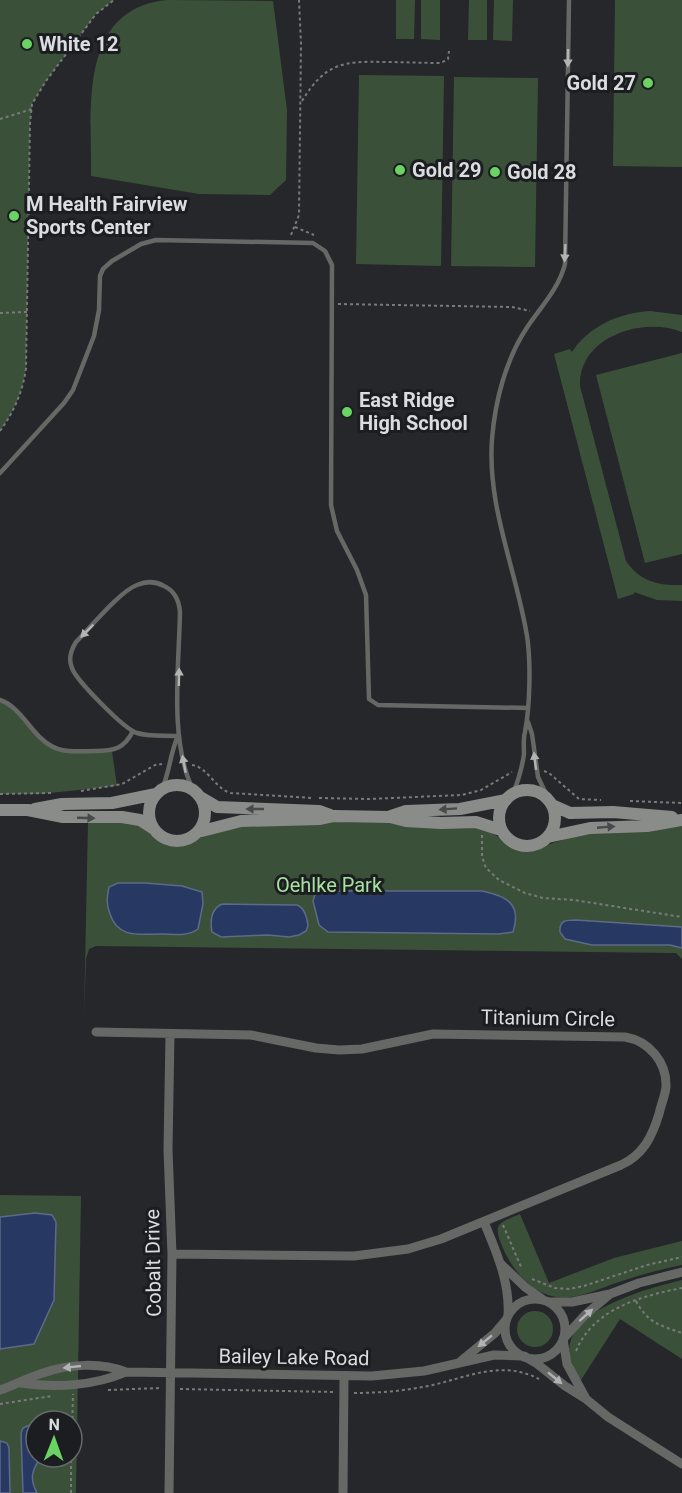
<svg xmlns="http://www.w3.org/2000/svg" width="682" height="1493" viewBox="0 0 682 1493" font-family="Roboto,sans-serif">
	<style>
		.green { fill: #3b5039; fill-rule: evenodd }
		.water { fill: #273963; stroke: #5d6a88; stroke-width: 1.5 }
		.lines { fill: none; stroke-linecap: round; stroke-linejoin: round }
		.path { stroke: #797a7d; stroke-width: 2; stroke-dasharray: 3 3; stroke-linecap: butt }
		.lane { stroke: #666866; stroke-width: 4.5 }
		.street { stroke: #666866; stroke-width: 9 }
		.secondary { stroke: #8a8c8a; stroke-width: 12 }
		.oneway { fill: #b2b3b5 }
		.oneway2 { fill: #48494a }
		.poi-dot { fill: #6ad364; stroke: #1c1d20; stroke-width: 2 }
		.labels { text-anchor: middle; stroke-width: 6; stroke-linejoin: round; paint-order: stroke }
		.poi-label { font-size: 20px; font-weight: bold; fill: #dbdcdf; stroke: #1c1d20; text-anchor: start }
		.park-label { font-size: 20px; fill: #a6e1a0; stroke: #1c1d20 }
		.street-label { font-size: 20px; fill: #dbdcdf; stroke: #1c1d20 }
	</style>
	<rect width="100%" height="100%" fill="#25272a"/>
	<path class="green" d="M0,0H114L96,14L46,81L32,104L30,124L26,368C23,391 14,412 0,431Z
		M167,0L273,1L287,110L286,180L270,195L199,194L91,176C92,111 77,9 167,0Z
		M396,0H415L414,39H396Z
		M421,0H440V40L421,39Z
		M469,0H487V40H468Z
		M494,0H513L512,41L493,40Z
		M615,0H682V167L613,166Z
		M359,75L444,76L441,266L356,264Z
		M454,77L538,78L535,267L451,266Z
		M650,311L682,315V332C643,316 578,337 580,386L626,561C639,581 659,586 682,585V601L657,600L634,592V594L618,599L554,354L570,349L572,352C589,326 619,313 650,311Z
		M682,353V554L645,563L596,375Z
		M0,700C12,705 20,716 29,725C56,755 74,750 112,751L117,786L40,794H0Z
		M121,820C127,822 133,823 139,825C150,831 157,842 170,844C187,847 220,828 240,826C317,819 394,823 470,826L491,832L511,846L524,850L534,849L588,832L682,826V959L676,953H671L96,946L89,949L86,959L84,1017L88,821Z
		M0,1195L81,1196L76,1493H0ZM36,1421H72V1457H36Z
		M520,1214L549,1283L614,1258L682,1241V1265C661,1269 640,1275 619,1282C603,1287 587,1295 571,1297C538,1302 513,1273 502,1246C492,1222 500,1223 520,1214Z
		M682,1280V1359L620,1319L581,1380C534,1318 641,1290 682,1280Z
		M517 1329a18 18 0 1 1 36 0a18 18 0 1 1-36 0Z"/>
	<path class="water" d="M145,883L182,886L202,892L203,904L198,929C187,937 174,934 161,934C140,934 118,939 110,914C106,904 107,897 109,887L118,883Z
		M321,891H482C507,896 522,904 513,932L498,934L328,932L319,925L313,901L315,894Z
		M222,904L297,905C305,908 307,917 308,926L306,931L299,935L289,937L268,935L221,937L212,932C210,921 211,909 222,904Z
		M576,920L682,927V948L670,945H592L565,939L560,932C559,920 566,920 576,920Z
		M35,1213L52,1215L56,1222L54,1300L34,1344L0,1349V1217Z
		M36,1422V1457H41C32,1470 29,1478 37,1493H23L21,1433L23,1428Z
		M0,1441L7,1443L9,1448L10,1493H0Z"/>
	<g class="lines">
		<path class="path" d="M302,101C325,63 343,61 385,62C404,62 422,63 441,63L448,59L449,51
			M0,119L32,109
			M295,227L314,235
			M291,235L299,215L301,44L299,0
			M338,304L512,307L530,311
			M0,313L27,312
			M0,431C14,412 23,391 26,368L30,124L32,104L46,81L96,14L114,0
			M192,765C208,767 215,789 231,793L313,798
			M544,771L549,773L579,799L601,800
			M81,791L122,784L155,765L162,764
			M0,794L51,793
			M319,798L368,799L462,795L481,790L512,772
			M630,801L682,803
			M482,835V857L486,868L499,880L525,893L543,898L574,900L682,917
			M503,1225L522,1269
			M532,1279L555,1288L569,1289L584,1286L647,1265L682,1257
			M636,1301C648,1323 659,1325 682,1333
			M576,1351C593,1309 641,1296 682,1288
			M180,1389L334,1392
			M108,1390L160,1388
			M354,1393C378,1393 404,1391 428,1386C467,1378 500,1359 539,1379
			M0,1404L52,1396
			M72,1431L73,1394
			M71,1493V1457"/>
		<path class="lane" d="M0,473L64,403L73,390L94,336L99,310L100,276L103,269L112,261L141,244L156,240L313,243L325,251L332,265L331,505L337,531L357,570L366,595L369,699L378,705L528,708
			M0,700C23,708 31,736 53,747C65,753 81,751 95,751C114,751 124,749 133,731
			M528,722L532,734L538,777L549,800
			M178,736C165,735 149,737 137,733C124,729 76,680 72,668C68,659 71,650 76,642C90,628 120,591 137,585C146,581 155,581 164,586C175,591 179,600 180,612C179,667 169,740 193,790
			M162,789C170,771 170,753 178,736
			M513,794C518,781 522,769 524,754C524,747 523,739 525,732C530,706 531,662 527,636C516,569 487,507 492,439C495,401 506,358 528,326C541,307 559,288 565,264L569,0"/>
		<path class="street" d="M96,1032L251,1035L316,1048L339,1050L362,1049L433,1034L625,1037C649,1041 667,1062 666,1087C665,1096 661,1105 659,1114C652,1137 643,1155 621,1165L441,1239L408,1249L354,1256L172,1254
			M484,1222C496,1251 510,1282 508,1315
			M502,1265L525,1287L542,1299
			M505 1329a30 30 0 1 1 60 0a30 30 0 1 1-60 0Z
			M550,1302H572L610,1294L639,1283L682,1272
			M564,1338L585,1315L610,1294
			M563,1339L567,1364L585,1397
			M524,1356L536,1363L565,1386L586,1399L608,1417L682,1464
			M461,1361L495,1333L506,1320
			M21,1383C55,1388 94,1386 126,1372
			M0,1390C15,1385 29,1377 43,1373C69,1364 100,1362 126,1372L372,1376L424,1371L494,1355L523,1356
			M169,1493L172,1254L168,1150L170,1034
			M343,1493L344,1376"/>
		<path class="secondary" d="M149 813a28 28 0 1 1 56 0a28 28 0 1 1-56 0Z
			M499 818a28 28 0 1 1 56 0a28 28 0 1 1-56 0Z
			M200,797L217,807L319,811L330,815
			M552,805L570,813L613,812L672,817
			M35,809L62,804L112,803L156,794
			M0,810H28L63,817H122L140,820L154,829
			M391,816L406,811L460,809L506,800
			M198,832L241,821L320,819L334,816L390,817L406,821L441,823L476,822L501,830
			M548,837L590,828L647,826L682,820"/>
	</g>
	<defs><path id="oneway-solid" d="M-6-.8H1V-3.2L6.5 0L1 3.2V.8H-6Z" transform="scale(1.5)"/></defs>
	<g class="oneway">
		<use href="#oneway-solid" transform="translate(568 58) rotate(91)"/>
		<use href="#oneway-solid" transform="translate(565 253) rotate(93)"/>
		<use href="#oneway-solid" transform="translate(87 631) rotate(135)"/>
		<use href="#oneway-solid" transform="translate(179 677) rotate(-89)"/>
		<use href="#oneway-solid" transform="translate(535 761) rotate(-97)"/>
		<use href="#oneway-solid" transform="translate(184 764) rotate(-101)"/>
		<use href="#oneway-solid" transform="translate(586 1315) rotate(-42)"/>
		<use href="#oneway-solid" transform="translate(485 1341) rotate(141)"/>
		<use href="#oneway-solid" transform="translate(72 1367) rotate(174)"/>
		<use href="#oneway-solid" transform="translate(555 1378) rotate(39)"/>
	</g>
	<g class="oneway2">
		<use href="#oneway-solid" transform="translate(255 809) rotate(-180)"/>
		<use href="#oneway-solid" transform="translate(448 809) rotate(176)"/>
		<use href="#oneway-solid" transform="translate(86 818) rotate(2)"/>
		<use href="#oneway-solid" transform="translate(606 827) rotate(-5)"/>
	</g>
	<g class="poi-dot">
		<circle cx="27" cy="44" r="6"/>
		<circle cx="648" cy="83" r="6"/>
		<circle cx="400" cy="170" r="6"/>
		<circle cx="495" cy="172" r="6"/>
		<circle cx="14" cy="216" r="6"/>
		<circle cx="347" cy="412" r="6"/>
	</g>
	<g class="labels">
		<g class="poi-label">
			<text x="39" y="51">White 12</text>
			<text x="636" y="90" text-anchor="end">Gold 27</text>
			<text x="412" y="177">Gold 29</text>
			<text x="507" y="179">Gold 28</text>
			<text x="26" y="211">M Health Fairview<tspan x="26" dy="23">Sports Center</tspan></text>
			<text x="359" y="407">East Ridge<tspan x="359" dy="23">High School</tspan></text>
		</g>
		<g class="park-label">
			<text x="329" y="892">Oehlke Park</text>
		</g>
		<g class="street-label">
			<text transform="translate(548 1018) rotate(1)" y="7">Titanium Circle</text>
			<text transform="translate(153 1263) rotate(-91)" y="7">Cobalt Drive</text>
			<text transform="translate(294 1357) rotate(1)" y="7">Bailey Lake Road</text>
		</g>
	</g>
	<g transform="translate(54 1439) rotate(1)"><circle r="28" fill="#1c1d20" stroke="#68696c" stroke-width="1.5"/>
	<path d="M0-4.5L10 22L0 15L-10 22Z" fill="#6ad364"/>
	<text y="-9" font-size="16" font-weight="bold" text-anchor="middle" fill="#dbdcdf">N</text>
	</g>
</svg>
